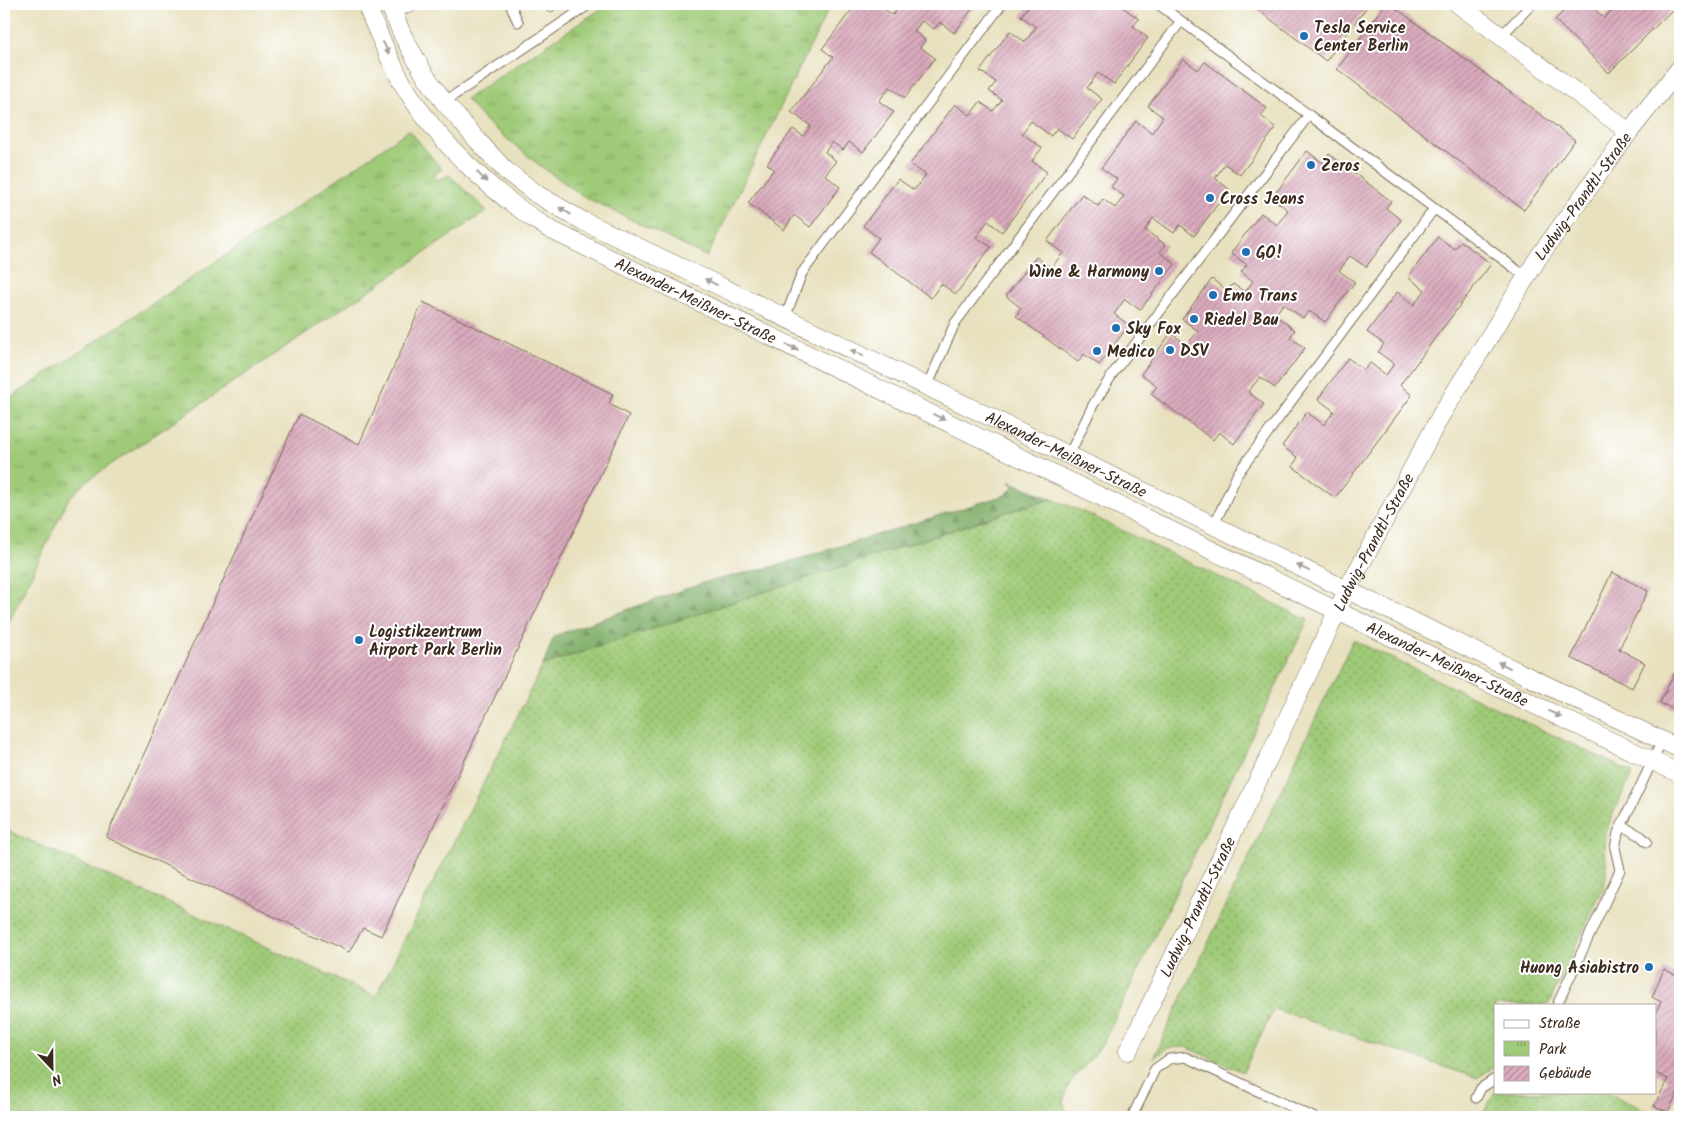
<svg xmlns="http://www.w3.org/2000/svg" width="1684" height="1121" viewBox="0 0 1684 1121" font-family="Kalam,sans-serif">
	<style>
		.grass { fill: url(#grass-dots); stroke: #6d7a4a }
		.forest { fill: url(#forest-firs); stroke: #5d6c43 }
		.park { fill: url(#park-tufts); stroke: #6d7a4a }
		.building { fill: url(#building-hatch) }
		.lines { fill: none; stroke-linecap: round; stroke-linejoin: round }
		.lane-casing { stroke: #786a56; stroke-width: 11 }
		.street-casing { stroke: #786a56; stroke-width: 19 }
		.lane { stroke: #fff; stroke-width: 9 }
		.street { stroke: #fff; stroke-width: 18 }
		.oneway { fill: #a79f9a }
		.poi-dot { fill: #1f6fb2; stroke: #fff; stroke-width: 2 }
		.labels { text-anchor: middle; stroke-width: 4; stroke-linejoin: round; paint-order: stroke }
		.poi-label { font-size: 16px; font-weight: bold; fill: #3b2a1e; stroke: #fff; text-anchor: start }
		.street-label { font-size: 16px; fill: #3b2a1e; stroke: #fff }
	</style>
	<defs>
		<pattern id="grass-dots" width="8" height="8" patternUnits="userSpaceOnUse" patternTransform="scale(1.25)"><rect width="8" height="8" fill="#9fca77"/><path d="M2 2h.1M6 6h.1" fill="none" stroke="#83a461" stroke-width="1.8" stroke-linecap="round"/></pattern>
		<pattern id="forest-firs" width="22" height="20" patternUnits="userSpaceOnUse" patternTransform="scale(1.25)"><rect width="22" height="20" fill="#7fae68"/><path d="M5 1l3.5 6h-7zM16 11l3.5 6h-7z" fill="#698e55"/></pattern>
		<pattern id="park-tufts" width="24" height="20" patternUnits="userSpaceOnUse" patternTransform="scale(1.25)"><rect width="24" height="20" fill="#9fca77"/><path d="M3 7l-1-3M5 7V3M7 7l1-3M15 17l-1-3M17 17v-4M19 17l1-3" fill="none" stroke="#83a461"/></pattern>
		<pattern id="building-hatch" width="6" height="6" patternUnits="userSpaceOnUse" patternTransform="scale(1.25)"><rect width="6" height="6" fill="#daabbe"/><path d="M-1 1l2-2M0 6l6-6M5 7l2-2" fill="none" stroke="#b28b9a"/></pattern>
	</defs>
	<rect width="100%" height="100%" fill="#fff"/>
	<filter id="ink" filterUnits="userSpaceOnUse"><feTurbulence type="fractalNoise" baseFrequency=".02" numOctaves="2"/><feDisplacementMap in="SourceGraphic" scale="10" xChannelSelector="R" yChannelSelector="G"/><feConvolveMatrix kernelMatrix="1 2 1 2 8 2 1 2 1" color-interpolation-filters="sRGB"/></filter>
	<filter id="wash" filterUnits="userSpaceOnUse"><feTurbulence type="fractalNoise" baseFrequency=".0096" numOctaves="4" result="noise"/><feDisplacementMap in="SourceGraphic" scale="20" xChannelSelector="R" yChannelSelector="G"/><feGaussianBlur stdDeviation="1.12" result="paint"/><feColorMatrix in="noise" values="0 0 0 0 0 0 0 0 0 0 0 0 0 0 0 0 0 1.4 0 .05"/><feComposite in="paint" operator="in"/></filter>
	<g filter="url(#wash)">
		<rect width="100%" height="100%" fill="#e8e1bf"/>
		<path class="grass" d="M1052,499L1084,512L1308,620L1102,1045C1097,1050 1094,1056 1089,1061C1074,1078 1056,1092 1068,1117H4V829L376,996L543,665L1013,510Z
			M1353,640L1633,773C1624,792 1612,811 1607,831C1602,851 1610,867 1604,886L1548,1005H1495V1067L1477,1078L1274,1009L1243,1072L1186,1047L1167,1048L1153,1058Z
			M1495,1092H1607L1660,1117H1481Z"/>
		<path class="forest" d="M1009,481L1052,499L1013,510L543,665L554,636L702,583L779,565L1005,495L1013,487Z"/>
		<path class="park" d="M608,4H831L707,257L583,196L539,165L483,119L466,99Z
			M409,130L442,169L434,174L438,180L449,175L487,211L88,480L69,498L4,632V402L238,247Z"/>
		<g id="blocks">
			<path class="building" d="M856,4H877L893,15L901,4H976L954,33L940,22L934,29L922,21L914,31L925,40L920,47L935,58L905,98L890,87L879,101L894,112L863,152L849,142L843,150L832,142L825,152L836,161L825,175L840,187L810,227L794,215L784,230L748,203L774,169L767,164L793,129L803,136L811,126L791,112L833,57L822,49Z
				M1030,4H1118L1139,19L1133,26L1148,38L1114,84L1098,73L1087,88L1102,99L1072,139L1057,128L1051,136L1031,121L1022,133L1042,148L1032,161L1047,172L1002,232L988,221L976,237L991,247L956,294L941,284L931,298L869,252L879,238L863,226L898,179L914,190L926,175L910,164L955,104L970,115L980,102L993,111L1002,100L989,91L996,82L980,71L1010,31L1025,42L1036,27L1021,16Z
				M1250,4H1369L1326,61Z
				M1385,4H1390L1575,140L1524,210L1337,69Z
				M1570,4H1589L1604,18L1618,4H1678L1609,73L1555,20Z
				M1183,59L1198,70L1205,62L1267,108L1261,116L1276,128L1240,175L1225,164L1215,178L1229,189L1194,236L1180,225L1174,233L1153,218L1145,230L1166,245L1160,252L1175,264L1140,310L1125,299L1114,314L1129,325L1099,365L1084,354L1078,362L1016,316L1021,308L1006,296L1036,257L1051,268L1063,253L1047,241L1082,194L1098,206L1103,199L1115,208L1124,196L1111,187L1117,179L1101,168L1136,121L1152,133L1163,117L1148,106Z
				M1307,151L1323,163L1329,154L1391,201L1386,208L1401,220L1366,267L1350,256L1339,271L1355,282L1325,322L1309,311L1303,318L1283,304L1275,315L1295,330L1290,337L1305,348L1275,388L1260,377L1248,392L1264,404L1234,444L1219,432L1213,440L1151,394L1157,386L1141,374L1171,333L1187,345L1198,331L1182,319L1212,279L1227,291L1233,284L1245,292L1253,281L1241,272L1247,265L1231,253L1261,213L1277,225L1288,210L1272,198Z
				M1438,237L1455,249L1461,241L1491,264L1400,385L1412,395L1335,498L1292,466L1298,458L1282,446L1307,412L1324,425L1334,411L1318,399L1348,358L1364,370L1370,363L1386,375L1394,364L1378,352L1384,344L1367,332L1397,292L1414,305L1425,290L1408,277Z
				M423,302L613,394L609,404L629,415L381,936L363,928L349,952L106,837L299,414L359,444Z
				M1612,572L1648,591L1619,649L1645,663L1632,688L1571,658Z
				M1680,662V712L1660,703Z
				M1664,969L1680,977V1088L1668,1112L1654,1106L1668,1079L1655,1073V1014L1661,1002L1652,997Z"/>
		</g>
	</g>
	<g filter="url(#ink)">
		<use href="#blocks" fill-opacity="0" stroke="#786a56" stroke-width="1"/>
		<g class="lines">
			<defs>
				<path id="lane" d="M510,4L518,22
					M548,4L550,7
					M1158,4L1309,115
					M394,14L417,4
					M1501,36L1532,4
					M444,102L590,4
					M785,318L802,273L1002,4
					M927,387L955,323L1181,21
					M1069,455L1093,405L1114,372L1309,115L1525,276
					M1214,525L1238,473L1434,209
					M1622,826L1641,836L1647,842
					M1557,1005L1620,870L1615,848L1618,833L1662,741
					M1476,1098L1481,1088L1495,1079
					M1132,1117L1155,1069L1169,1059L1185,1057L1313,1117"/>
				<g id="street">
					<path id="s1" d="M366,4C377,30 388,58 403,84C438,143 492,193 549,229L1337,611L1680,774"/>
					<path id="s2" d="M389,4L403,36L423,72L444,102L479,142L505,170L538,195L583,221L699,276L1347,590L1680,749"/>
					<path d="M1458,4L1629,132"/>
					<path id="s3" d="M1128,1051L1274,747L1347,590L1441,415L1538,258L1629,132L1680,68"/>
				</g>
			</defs>
			<use href="#lane" class="lane-casing"/>
			<use href="#street" class="street-casing"/>
			<use href="#lane" class="lane"/>
			<use href="#street" class="street"/>
		</g>
		<defs><path id="oneway-solid" d="M-6-.8H1V-3.2L6.5 0L1 3.2V.8H-6Z" transform="scale(1.25)"/></defs>
		<g class="oneway">
			<use href="#oneway-solid" transform="translate(386 48) rotate(64)"/>
			<use href="#oneway-solid" transform="translate(482 177) rotate(44)"/>
			<use href="#oneway-solid" transform="translate(565 211) rotate(-149)"/>
			<use href="#oneway-solid" transform="translate(711 282) rotate(-154)"/>
			<use href="#oneway-solid" transform="translate(792 347) rotate(25)"/>
			<use href="#oneway-solid" transform="translate(857 353) rotate(-154)"/>
			<use href="#oneway-solid" transform="translate(939 417) rotate(26)"/>
			<use href="#oneway-solid" transform="translate(1303 568) rotate(-154)"/>
			<use href="#oneway-solid" transform="translate(1504 665) rotate(-154)"/>
			<use href="#oneway-solid" transform="translate(1555 714) rotate(25)"/>
		</g>
	</g>
	<g class="poi-dot">
		<circle cx="1304" cy="36" r="5"/>
		<circle cx="1311" cy="165" r="5"/>
		<circle cx="1210" cy="198" r="5"/>
		<circle cx="1246" cy="252" r="5"/>
		<circle cx="1159" cy="271" r="5"/>
		<circle cx="1213" cy="295" r="5"/>
		<circle cx="1194" cy="319" r="5"/>
		<circle cx="1116" cy="328" r="5"/>
		<circle cx="1170" cy="350" r="5"/>
		<circle cx="1097" cy="351" r="5"/>
		<circle cx="359" cy="640" r="5"/>
		<circle cx="1649" cy="967" r="5"/>
	</g>
	<g class="labels">
		<g class="poi-label">
			<text x="1314" y="33">Tesla Service<tspan x="1314" dy="18">Center Berlin</tspan></text>
			<text x="1321" y="171">Zeros</text>
			<text x="1220" y="204">Cross Jeans</text>
			<text x="1256" y="258">GO!</text>
			<text x="1149" y="277" text-anchor="end">Wine &amp; Harmony</text>
			<text x="1223" y="301">Emo Trans</text>
			<text x="1204" y="325">Riedel Bau</text>
			<text x="1126" y="334">Sky Fox</text>
			<text x="1180" y="356">DSV</text>
			<text x="1107" y="357">Medico</text>
			<text x="369" y="637">Logistikzentrum<tspan x="369" dy="18">Airport Park Berlin</tspan></text>
			<text x="1639" y="973" text-anchor="end">Huong Asiabistro</text>
		</g>
		<g class="street-label">
			<text dy="6" stroke="none"><textPath href="#s3" startOffset="970">Ludwig-Prandtl-Straße</textPath></text>
			<text dy="6" stroke="none"><textPath href="#s1" startOffset="459">Alexander-Meißner-Straße</textPath></text>
			<text dy="6" stroke="none"><textPath href="#s2" startOffset="834">Alexander-Meißner-Straße</textPath></text>
			<text dy="6" stroke="none"><textPath href="#s3" startOffset="565">Ludwig-Prandtl-Straße</textPath></text>
			<text dy="6" stroke="none"><textPath href="#s1" startOffset="1294">Alexander-Meißner-Straße</textPath></text>
			<text dy="6" stroke="none"><textPath href="#s3" startOffset="160">Ludwig-Prandtl-Straße</textPath></text>
		</g>
	</g>
	<rect width="1684" height="1121" fill="none" stroke="#fff" stroke-width="20"/>
	<rect x="1494" y="1004" width="162" height="90" fill="#ffffff" stroke="#b1aaa5"/>
	<rect x="1504" y="1020" width="25" height="8" fill="#ffffff" stroke="#b1aaa5"/>
	<text x="1539" y="1028" font-size="15" fill="#3b2a1e">Straße</text>
	<rect x="1504" y="1041" width="25" height="15" fill="url(#park-tufts)" stroke="#b1aaa5"/>
	<text x="1539" y="1054" font-size="15" fill="#3b2a1e">Park</text>
	<rect x="1504" y="1066" width="25" height="15" fill="url(#building-hatch)" stroke="#b1aaa5"/>
	<text x="1539" y="1078" font-size="15" fill="#3b2a1e">Gebäude</text>
	<g transform="translate(52 1068) rotate(158)" stroke="#ffffff" stroke-width="4" paint-order="stroke">
	<path d="M0-4L9 19L0 12L-9 19Z" fill="#3b2a1e"/>
	<text y="-8" font-size="14" font-weight="bold" text-anchor="middle" fill="#3b2a1e">N</text>
	</g>
</svg>
